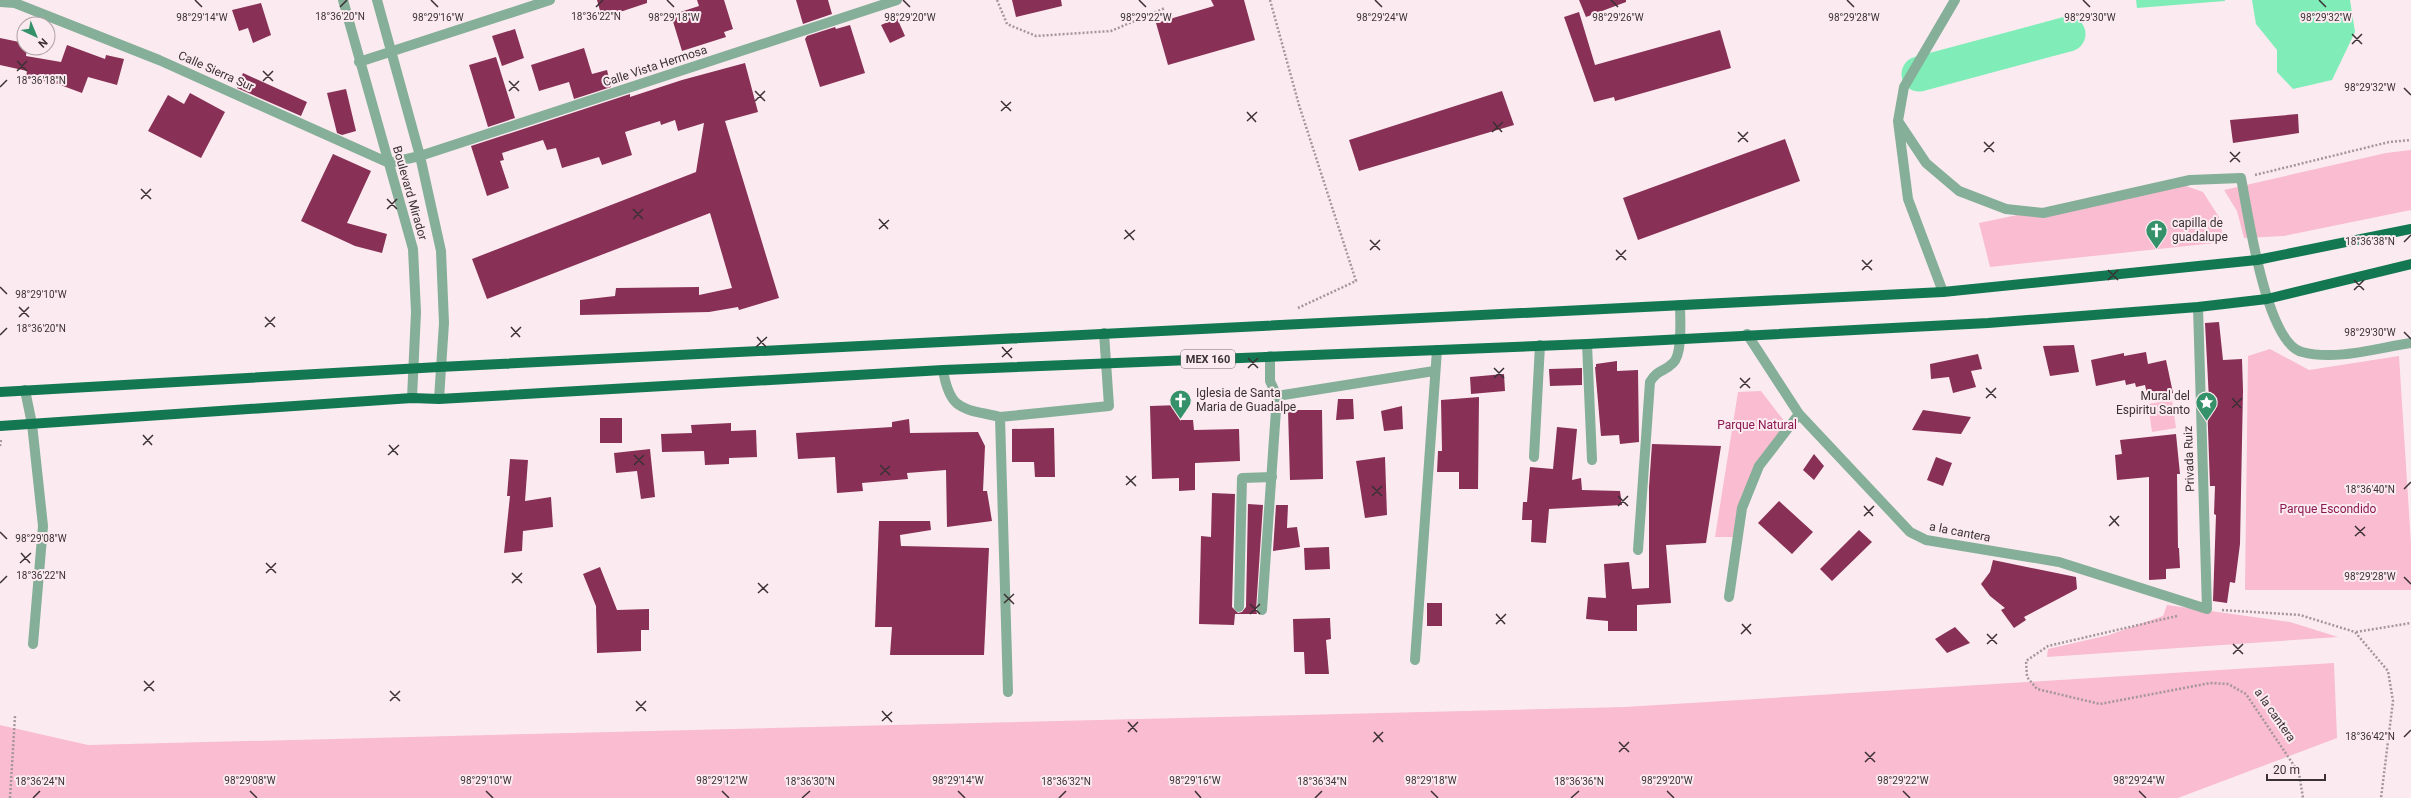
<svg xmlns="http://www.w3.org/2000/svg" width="2411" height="798" viewBox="0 0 2411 798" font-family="Roboto,sans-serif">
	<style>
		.green { fill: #f9bcd0 }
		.water { fill: #80edb8 }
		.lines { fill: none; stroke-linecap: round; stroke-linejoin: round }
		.river { stroke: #80edb8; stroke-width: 35 }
		.building { fill: #883055 }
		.path { stroke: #a4969a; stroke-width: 2.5; stroke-dasharray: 2 2; stroke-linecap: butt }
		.lane { stroke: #85af99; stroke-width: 10 }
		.street { stroke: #85af99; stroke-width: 10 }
		.primary { stroke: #137851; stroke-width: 10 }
		.ticks { fill: none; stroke: #3b3134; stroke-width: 1.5 }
		.labels { text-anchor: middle; stroke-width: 4; stroke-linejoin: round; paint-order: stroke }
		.shield { fill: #fbebf0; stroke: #75696c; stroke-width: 1 }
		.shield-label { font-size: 11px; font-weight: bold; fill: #3b3134 }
		.street-label { font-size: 12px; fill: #3b3134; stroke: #fbebf0 }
		.poi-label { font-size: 12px; fill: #3b3134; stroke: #fbebf0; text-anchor: start }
		.park-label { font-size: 12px; fill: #8c1951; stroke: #fbebf0 }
		.ticks-label { font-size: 10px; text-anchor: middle; fill: #3b3134; stroke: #fbebf0; stroke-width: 4; stroke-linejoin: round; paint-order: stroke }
	</style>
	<rect width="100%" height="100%" fill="#fbebf0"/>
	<path class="green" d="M2411,150V210L2406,211L2284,236L2244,238L2237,211L2224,190L2386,153Z
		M2175,182L2203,192L2219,217L2224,242L1990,267L1979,223Z
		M2270,349L2309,370L2399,356L2411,544V590H2245L2248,356Z
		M1761,391L1788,426L1756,464L1736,537H1715L1738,392Z
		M2172,400L2176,428L2152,432L2148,404Z
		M2167,605L2290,622L2338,637L2047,657L2048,649L2109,635L2163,616Z
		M2334,663L2337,738L2178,798H0V725L88,745L1625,707Z"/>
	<path class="water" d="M2136,0H2225V1L2137,8Z
		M2252,0H2350L2355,32L2332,80L2293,89L2277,72V50L2256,24Z"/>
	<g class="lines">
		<path class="river" d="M1919,74L2068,34"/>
	</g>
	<path class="building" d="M597,0H647V3L602,18Z
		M697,0H724L733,29L724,32L726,37L682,51L671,15L699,6Z
		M796,0H828L832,14L803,24Z
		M1012,0H1061L1062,6L1016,17Z
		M1211,0H1244L1255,40L1168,65L1156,23L1214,6Z
		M1579,0H1626V2L1586,17Z
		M261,3L271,35L253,43L248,28L239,31L232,10Z
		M1579,12L1595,65L1720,30L1731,68L1615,101L1614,97L1594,102L1564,17Z
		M897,18L905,36L890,43L881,25Z
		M850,25L865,73L820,87L805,39L807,36L835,27L836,29Z
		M515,29L524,58L502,66L492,36Z
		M0,38L24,43V48H27L26,56L61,62L67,45L105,59L106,55L124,59L117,85L88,77L82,93L55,83L26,78L27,71L0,65Z
		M584,48L592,74L607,70L611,87L574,99L569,82L539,91L531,65Z
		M496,57L515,118L488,127L469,65Z
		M745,63L758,112L725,121L779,298L739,310L738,307L709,312L580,315V300L615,296L616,288L699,287V295L732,288L710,213L487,299L472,259L696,172L704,123L678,131L675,120L661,125L660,121L625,132L632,155L602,165L599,157L562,168L556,148L547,150L543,140L502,153L504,160L500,161L509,188L487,196L471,146L630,94V97L682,80Z
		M243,73L307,102L301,116L237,88Z
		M346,89L356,131L342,135L337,133L327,93Z
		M1502,91L1514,125L1359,171L1349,140Z
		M190,93L225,112L201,158L148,131L168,95L184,104Z
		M2298,114L2299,133L2233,143L2230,120Z
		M1785,139L1800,181L1638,240L1623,198Z
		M333,154L371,171L347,223L387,234L382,253L355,246L301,221Z
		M2219,322L2223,360L2242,359L2243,390L2240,544L2235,583L2230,582L2227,603L2213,601L2216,515L2214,514L2215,486H2210L2207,400H2209L2205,323Z
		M2074,345L2079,372L2050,376L2043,346Z
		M2146,352L2148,364L2166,360L2173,393L2148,398L2145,385L2136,387L2135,383L2126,385L2125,380L2096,386L2091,360L2124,353V356Z
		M1978,354L1982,369L1971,371L1976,387L1953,393L1949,377L1931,379L1930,364Z
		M1617,361V371L1638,370L1639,442L1620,444L1619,435L1601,436L1595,367H1596V364Z
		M1582,368V385L1550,386L1549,369Z
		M1504,374L1505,391L1471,394L1470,377Z
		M1479,397L1478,489H1459V472H1437L1438,451H1442L1441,400Z
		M1338,399H1353L1354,419L1336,420Z
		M1180,405V420H1193L1194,430L1239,429L1240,461L1195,463V490L1179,491V478L1152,479L1150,406Z
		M1402,406L1403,429L1384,431L1381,411Z
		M1288,410H1322L1323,479L1290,480Z
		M1923,410L1971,417L1961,434L1912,430Z
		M600,418H622V443H600Z
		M909,419L910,433L978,432L985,446L983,491H987L992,521L947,527L946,470L907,473L908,479L862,483L863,491L837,493L835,457L798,459L796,433L892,427V422Z
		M731,423V431L756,430L757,457L729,458V464L705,465L704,451L662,452L661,434L692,433L691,425Z
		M1557,427L1577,429L1572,480L1581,478L1582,490L1620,491L1622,505L1549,509L1546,543L1531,542L1532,520H1522L1523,502H1527L1530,467L1553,469Z
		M1054,428L1055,477H1035L1034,462H1012V429Z
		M2176,434L2180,474H2177L2178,548H2179L2180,568L2166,569V579L2149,580V477L2117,480L2115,455L2122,454L2120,440Z
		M1652,444L1721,446L1706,543L1666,545L1671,603L1637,605V631H1608V621L1586,619L1588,597L1606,598L1604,564L1629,562L1632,589L1649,588V487Z
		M650,449L655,497L641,499L637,471L616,473L614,453Z
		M1814,454L1824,466L1814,480L1803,470Z
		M1385,457L1387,515L1365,518L1356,461Z
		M1936,457L1952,463L1943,486L1927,480Z
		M510,459L528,460L525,501L551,497L553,527L523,531L522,551L504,553L510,496H507Z
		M1212,493L1235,494L1232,607L1238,613L1242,612L1246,607L1248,504L1263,505L1256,610L1257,614H1235L1234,625L1199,624L1201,536L1211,537Z
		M1779,501L1813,532L1792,554L1758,523Z
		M1276,505H1288L1287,528L1297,527L1300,547L1273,551Z
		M879,521H930L931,530L900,535L901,546L989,548L984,655H890L892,627H875Z
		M1859,530L1872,542L1832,581L1820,569Z
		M1329,547L1330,569L1305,570L1304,548Z
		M1993,560L2076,577L2077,589L2024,617L2026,620L2014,628L2001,610L2005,608L1990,596L1981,584L1990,572Z
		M600,567L617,610L649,609V630H641V651L597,653L596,606L583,574Z
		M1427,603H1442V626H1427Z
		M1330,618L1331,639L1326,640L1329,674H1305L1304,652H1294L1293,619Z
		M1955,627L1970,643L1947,653L1935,639Z"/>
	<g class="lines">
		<path class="path" d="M997,0L1007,24L1036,36L1111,31L1165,8
			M1270,0L1299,105L1356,281L1298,308
			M2255,175L2389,142L2411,140
			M0,446L1,440
			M2222,610L2300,615L2355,632L2388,671L2393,701L2381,798
			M2177,616L2048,646L2026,661L2027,677L2037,689L2100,704L2210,683L2228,684L2246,694L2299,773L2303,798
			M2356,632L2411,623
			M10,798L15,716"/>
		<path class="lane" d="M25,390L32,424L43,526L33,644
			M1239,607L1242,478L1272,477"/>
		<path class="street" d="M343,0L413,249L416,312L412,398
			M377,0L420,156L441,251L444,323L439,399
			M0,2L15,3L159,60L389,163L420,156L897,0
			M359,62L550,0
			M1898,121L1926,163L1959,191L2006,209L2043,213L2190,180L2241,178C2248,213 2266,343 2302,352C2336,361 2377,348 2411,343
			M1943,292L1908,199L1898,121L1904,87L1955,0
			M1747,334L1799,414L1910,532L1926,540L2059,562L2207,609L2198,307
			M1587,344L1592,460
			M943,370C950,412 963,408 1000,417L1008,692
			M1277,396L1434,371
			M1000,417L1109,406L1104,333
			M1534,457L1540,345
			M1638,550L1650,382C1658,369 1664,372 1673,363C1683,354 1680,318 1680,305
			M1729,597L1742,508L1759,466L1799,414
			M1262,610L1277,396L1270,381V356
			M1415,660L1437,350"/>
		<path class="primary" d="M0,392L439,367L1943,292L2257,260L2411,229
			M0,426L412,398L439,399L943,370L1587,344L1988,323L2198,307L2267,299L2411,264"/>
	</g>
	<path class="ticks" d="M195,0L202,7M431,0L438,7M667,0L674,7M903,0L910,7M1139,0L1146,7M1375,0L1382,7M1611,0L1618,7M1847,0L1854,7M2083,0L2090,7M2319,0L2326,7M340,7L347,0M596,7L603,0M2352,34L2362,44M2352,44L2362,34M17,61L27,71M17,71L27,61M263,71L273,81M263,81L273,71M509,81L519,91M0,87L7,80M2404,88L2411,95M509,91L519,81M755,91L765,101M755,101L765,91M1001,101L1011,111M1001,111L1011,102M1247,112L1256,122M1247,121L1257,112M1493,122L1502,132M1492,132L1503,122M1738,132L1748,142M1738,142L1748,132M1984,142L1994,152M1984,152L1994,142M2230,152L2240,162M2230,162L2240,152M141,189L151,199M141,199L151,189M387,199L397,209M387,209L397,199M633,209L643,219M633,219L643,209M879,219L888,229M879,229L889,220M1125,230L1134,240M1124,239L1135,230M1370,240L1380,250M2404,242L2411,235M1370,250L1380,240M1616,250L1626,260M1616,260L1626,250M1862,260L1872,270M1862,270L1872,260M2108,270L2118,280M2108,280L2118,270M2354,280L2364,290M0,287L7,294M2354,290L2364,280M19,307L29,317M19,317L29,307M265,317L275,327M265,327L275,317M511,327L520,337M2404,332L2411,339M0,335L7,328M511,337L521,327M757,337L766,347M756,347L767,337M1002,347L1012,358M1002,357L1012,348M1248,358L1258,368M1248,368L1258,358M1494,368L1504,378M1494,378L1504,368M1740,378L1750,388M1740,388L1750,378M1986,388L1996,398M1986,398L1996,388M2232,398L2241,408M2232,408L2242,398M143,435L152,445M143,445L153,435M389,445L398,455M388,455L399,445M634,455L644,465M634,465L644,455M880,465L890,475M880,475L890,466M1126,476L1136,486M1126,485L1136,476M1372,486L1382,496M2404,489L2411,482M1372,496L1382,486M1618,496L1628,506M1618,506L1628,496M1864,506L1873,516M1864,516L1874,506M2110,516L2119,526M2109,526L2119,516M2355,526L2365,536M0,532L7,539M2355,536L2365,527M21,553L30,563M20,563L31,553M266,563L276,573M266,573L276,563M512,573L522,583M2404,577L2411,584M0,583L7,576M512,583L522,573M758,583L768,593M758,593L768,584M1004,594L1014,604M1004,603L1014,594M1250,604L1260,614M1250,614L1260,604M1496,614L1505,624M1496,624L1506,614M1742,624L1751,634M1741,634L1751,624M1987,634L1997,644M1987,644L1997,634M2233,644L2243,654M2233,654L2243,644M144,681L154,691M144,691L154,681M390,691L400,701M390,701L400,691M636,701L646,711M636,711L646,701M882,711L892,722M882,721L892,712M1128,722L1137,732M1128,732L1138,722M1374,732L1383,742M2404,737L2411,730M1373,742L1383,732M1619,742L1629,752M1619,752L1629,742M1865,752L1875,762M1865,762L1875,752M250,791L257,798M486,791L493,798M722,791L729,798M958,791L965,798M1195,791L1201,798M1431,791L1438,798M1667,791L1674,798M1903,791L1910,798M2139,791L2146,798M33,798L40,791M802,798L810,791M1059,798L1066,791M1315,798L1322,791M1571,798L1579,791"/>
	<defs>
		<symbol id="church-pin" viewBox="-11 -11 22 30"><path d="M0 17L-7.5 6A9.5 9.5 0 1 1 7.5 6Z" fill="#349169" stroke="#fbebf0"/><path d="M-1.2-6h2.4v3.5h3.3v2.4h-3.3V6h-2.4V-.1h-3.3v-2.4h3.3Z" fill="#fff"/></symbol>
		<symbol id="sight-pin" viewBox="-11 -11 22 30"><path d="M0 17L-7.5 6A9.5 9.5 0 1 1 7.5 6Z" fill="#349169" stroke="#fbebf0"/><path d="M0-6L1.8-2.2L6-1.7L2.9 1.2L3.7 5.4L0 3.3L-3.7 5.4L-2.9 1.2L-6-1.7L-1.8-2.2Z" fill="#fff"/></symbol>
	</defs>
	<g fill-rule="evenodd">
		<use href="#church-pin" x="2144" y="218" width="25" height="34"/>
		<use href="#church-pin" x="1168" y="388" width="25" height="34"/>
		<use href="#sight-pin" x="2194" y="390" width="25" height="34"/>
	</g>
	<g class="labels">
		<rect class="shield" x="1181" y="350" width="54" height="18" rx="3"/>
		<g class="shield-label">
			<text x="1208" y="363">MEX 160</text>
		</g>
		<g class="street-label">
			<text transform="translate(655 66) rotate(-18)" y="4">Calle Vista Hermosa</text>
			<text transform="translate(216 71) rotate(24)" y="4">Calle Sierra Sur</text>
			<text transform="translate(410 193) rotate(74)" y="4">Boulevard Mirador</text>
			<text transform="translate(2189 459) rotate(-92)" y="4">Privada Ruiz</text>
			<text transform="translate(1960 532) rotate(11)" y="4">a la cantera</text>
			<text transform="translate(2275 715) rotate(55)" y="4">a la cantera</text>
		</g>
		<g class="poi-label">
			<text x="2172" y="227">capilla de<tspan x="2172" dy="14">guadalupe</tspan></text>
			<text x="1196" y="397">Iglesia de Santa<tspan x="1196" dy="14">Maria de Guadalpe</tspan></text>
			<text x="2190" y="400" text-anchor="end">Mural del<tspan x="2190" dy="14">Espiritu Santo</tspan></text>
		</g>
		<g class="park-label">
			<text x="1757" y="429">Parque Natural</text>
			<text x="2328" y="513">Parque Escondido</text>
		</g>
	</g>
	<g class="ticks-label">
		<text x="596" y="20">18°36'22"N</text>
		<text x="340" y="20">18°36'20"N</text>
		<text x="2090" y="21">98°29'30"W</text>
		<text x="202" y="21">98°29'14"W</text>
		<text x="438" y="21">98°29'16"W</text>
		<text x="674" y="21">98°29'18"W</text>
		<text x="910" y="21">98°29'20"W</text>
		<text x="1146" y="21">98°29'22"W</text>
		<text x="1382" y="21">98°29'24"W</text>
		<text x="1618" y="21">98°29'26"W</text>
		<text x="1854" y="21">98°29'28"W</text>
		<text x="2326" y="21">98°29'32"W</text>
		<text x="41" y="84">18°36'18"N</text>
		<text x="2370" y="91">98°29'32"W</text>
		<text x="2370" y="245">18°36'38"N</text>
		<text x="41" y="298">98°29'10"W</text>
		<text x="41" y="332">18°36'20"N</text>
		<text x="2370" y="336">98°29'30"W</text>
		<text x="2370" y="493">18°36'40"N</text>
		<text x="41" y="542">98°29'08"W</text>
		<text x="41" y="579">18°36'22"N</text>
		<text x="2370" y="580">98°29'28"W</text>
		<text x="2370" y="740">18°36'42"N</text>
		<text x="250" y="784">98°29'08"W</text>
		<text x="486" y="784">98°29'10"W</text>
		<text x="722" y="784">98°29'12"W</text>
		<text x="958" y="784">98°29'14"W</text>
		<text x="1195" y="784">98°29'16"W</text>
		<text x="1431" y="784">98°29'18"W</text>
		<text x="1667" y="784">98°29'20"W</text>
		<text x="1903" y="784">98°29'22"W</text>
		<text x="2139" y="784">98°29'24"W</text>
		<text x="40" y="785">18°36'24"N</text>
		<text x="810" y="785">18°36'30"N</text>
		<text x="1066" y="785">18°36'32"N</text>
		<text x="1322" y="785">18°36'34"N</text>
		<text x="1579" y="785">18°36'36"N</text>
	</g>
	<g transform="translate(36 36) rotate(136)"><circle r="19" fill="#fbebf0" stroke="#aea1a5"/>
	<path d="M0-3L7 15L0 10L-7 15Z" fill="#349169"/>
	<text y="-6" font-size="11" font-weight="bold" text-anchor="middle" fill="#3b3134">N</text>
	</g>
	<path d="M2267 774v6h58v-6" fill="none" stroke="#3b3134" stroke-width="2"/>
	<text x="2273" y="774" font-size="12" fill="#3b3134" stroke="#fbebf0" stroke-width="3" paint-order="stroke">20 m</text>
</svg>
